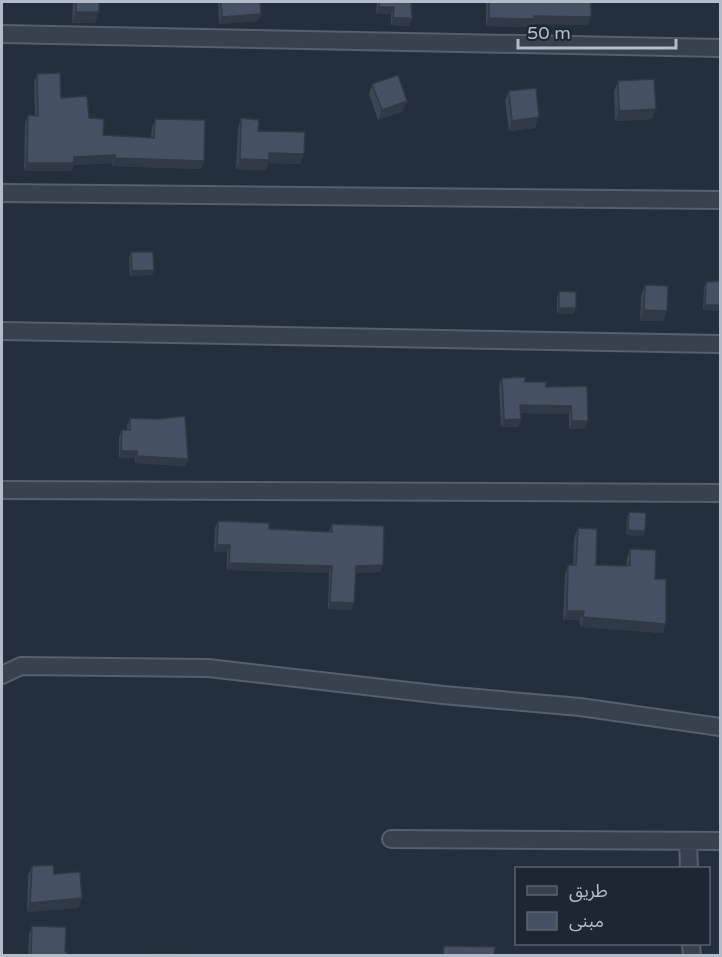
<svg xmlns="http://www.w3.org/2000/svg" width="722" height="957" viewBox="0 0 722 957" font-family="'Varela Round','Noto Sans Arabic',sans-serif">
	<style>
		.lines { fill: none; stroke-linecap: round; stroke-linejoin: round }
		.street-casing { stroke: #565f6c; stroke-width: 20 }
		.street { stroke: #38414e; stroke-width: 16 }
		.wall { fill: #3b4654 }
		.shaded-wall { fill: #303945 }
		.building { fill: #455162; stroke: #303945; stroke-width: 1.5 }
	</style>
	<rect width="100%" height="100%" fill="#242f3e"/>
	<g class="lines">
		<defs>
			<path id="street" d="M2,34L720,48
				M2,193L720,200
				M2,331L720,344
				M2,490L720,493
				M2,675L21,666L208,668L443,695L580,707L720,727
				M391,839L720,841
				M688,841L689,868
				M691,944L692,956"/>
		</defs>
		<use href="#street" class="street-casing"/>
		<use href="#street" class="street"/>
	</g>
	<path class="wall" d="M73,2H99L95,23H72Z
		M218,2H260L258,21L219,24Z
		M377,2H411L412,18L409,26L391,25V14H376Z
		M486,2H591V17L588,25L533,24L531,27L486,26Z
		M37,74L61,98L89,118L103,135L151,138L152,127L155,119L204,161L201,169L112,166V163L74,165L71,171H24L25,124L28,115L35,116L34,82Z
		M618,81L652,119L615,121L614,91Z
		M372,84L403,111L378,120L369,94Z
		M509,91L535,128L509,131L505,101Z
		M241,118L258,131L301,164L268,163L266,170L236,169L238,128Z
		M131,252L154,270L152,275L130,276L129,258Z
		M720,281V311L703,310L704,287L706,282Z
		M645,285L667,311L663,321H640L641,296Z
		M559,291L574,314L557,313V297Z
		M502,378L525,382L546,387L587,386L585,428L569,429V414L520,413L521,419L518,427H501L499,386Z
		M130,418L188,459L185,466L135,463V458H119V437L122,430H127V426Z
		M629,512L645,531L643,536L626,535L627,517Z
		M218,521L269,529L329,532L332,524L383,565L380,572L355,573L351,610L328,609L329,573L227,570V552H214L215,528Z
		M578,528L596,565L626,566L627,558L630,549L655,579L663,633L580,627V620H563L565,574L568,565H573L574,538Z
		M32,866L54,874L82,898L78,908L27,912L28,875Z
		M32,926L65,952L67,956H28L29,934Z"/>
	<path class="shaded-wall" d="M379,7H394L391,14H376Z
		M76,12H99L95,23H72Z
		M261,14L258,21L219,24L222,17Z
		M534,16L591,17L588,25L533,24L531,27L486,26L489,18Z
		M393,18H412L409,26L391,25Z
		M407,101L403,111L378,120L382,110Z
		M656,109L652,119L615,121L619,111Z
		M539,117L535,128L509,131L512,121Z
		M269,153L304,154L301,164L268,163L266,170L236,169L240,159Z
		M115,155L112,163L74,165L71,171H24L27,163L74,157Z
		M115,158L204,161L201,169L112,166Z
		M154,270L152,275L130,276L132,271Z
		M705,305H720V311L703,310Z
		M559,308H576L574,314L557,313Z
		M644,310L667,311L663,321H640Z
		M520,405L571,406L569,414L517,413Z
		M521,419L518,427H501L504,420Z
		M572,421H588L585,428L569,429Z
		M121,451H137L135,458H119Z
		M137,456L188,459L185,466L135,463Z
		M628,530L645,531L643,536L626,535Z
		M217,545H230L227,552H214Z
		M229,563L332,566L329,573L227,570Z
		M383,565L380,572L353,573L356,566Z
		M330,602L354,603L351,610L328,609Z
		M567,611H584L580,620H563Z
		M583,617L666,624L663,633L580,627Z
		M82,898L78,908L27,912L30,903Z"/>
	<path class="building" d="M76,2H99V12H76Z
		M221,2H260L261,14L222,17Z
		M379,2H411L412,18H393L394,7H379Z
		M489,2H591V17L534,16V19L489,18Z
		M60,73L61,98L87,96L89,118L104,119L103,135L154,138L155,119L205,120L204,161L115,158V155L74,157V163H27L28,115L38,116L37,74Z
		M398,75L407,101L382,110L372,84Z
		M654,79L656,109L619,111L618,81Z
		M536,88L539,117L512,121L509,91Z
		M241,118L259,120L258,131L305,132L304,154L269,153V160L240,159Z
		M131,252H153L154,270L132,271Z
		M720,281V305H705L706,282Z
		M645,285L668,286L667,311L644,310Z
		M559,291L576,292V308H559Z
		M525,377V382H546V387L587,386L588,421H572L571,406L520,405L521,419L504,420L502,378Z
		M185,416L188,459L137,456V451H121L122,430H130V418L158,419Z
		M629,512L646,513L645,531L628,530Z
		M218,521L269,523V529L332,532V524L384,526L383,565L356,566L354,603L330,602L332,566L229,563L230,545H217Z
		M578,528L597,529L596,565L630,566V549L656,550L655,579H666V624L583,617L584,611H567L568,565H576Z
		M53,865L54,874L80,872L82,898L30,903L32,866Z
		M32,926L66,927L65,952H67V956H31Z
		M444,946L495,947L494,956H443Z
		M153,954H180V956H153Z"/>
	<rect width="722" height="957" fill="none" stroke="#b4bcc9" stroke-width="6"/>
	<rect x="515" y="867" width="195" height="78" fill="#1d2633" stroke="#59626f" stroke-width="1.5"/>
	<rect x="527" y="886" width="30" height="9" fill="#38414e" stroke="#59626f" stroke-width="1.5"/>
	<text x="569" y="897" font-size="18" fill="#b4bcc9">طريق</text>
	<rect x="527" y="912" width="30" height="18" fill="#455162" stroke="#59626f" stroke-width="1.5"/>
	<text x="569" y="927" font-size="18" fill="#b4bcc9">مبنى</text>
	<path d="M518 39v9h158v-9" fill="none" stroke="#b4bcc9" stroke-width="3"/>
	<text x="527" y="39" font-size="18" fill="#b4bcc9" stroke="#1d2633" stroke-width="4.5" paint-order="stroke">50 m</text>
</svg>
